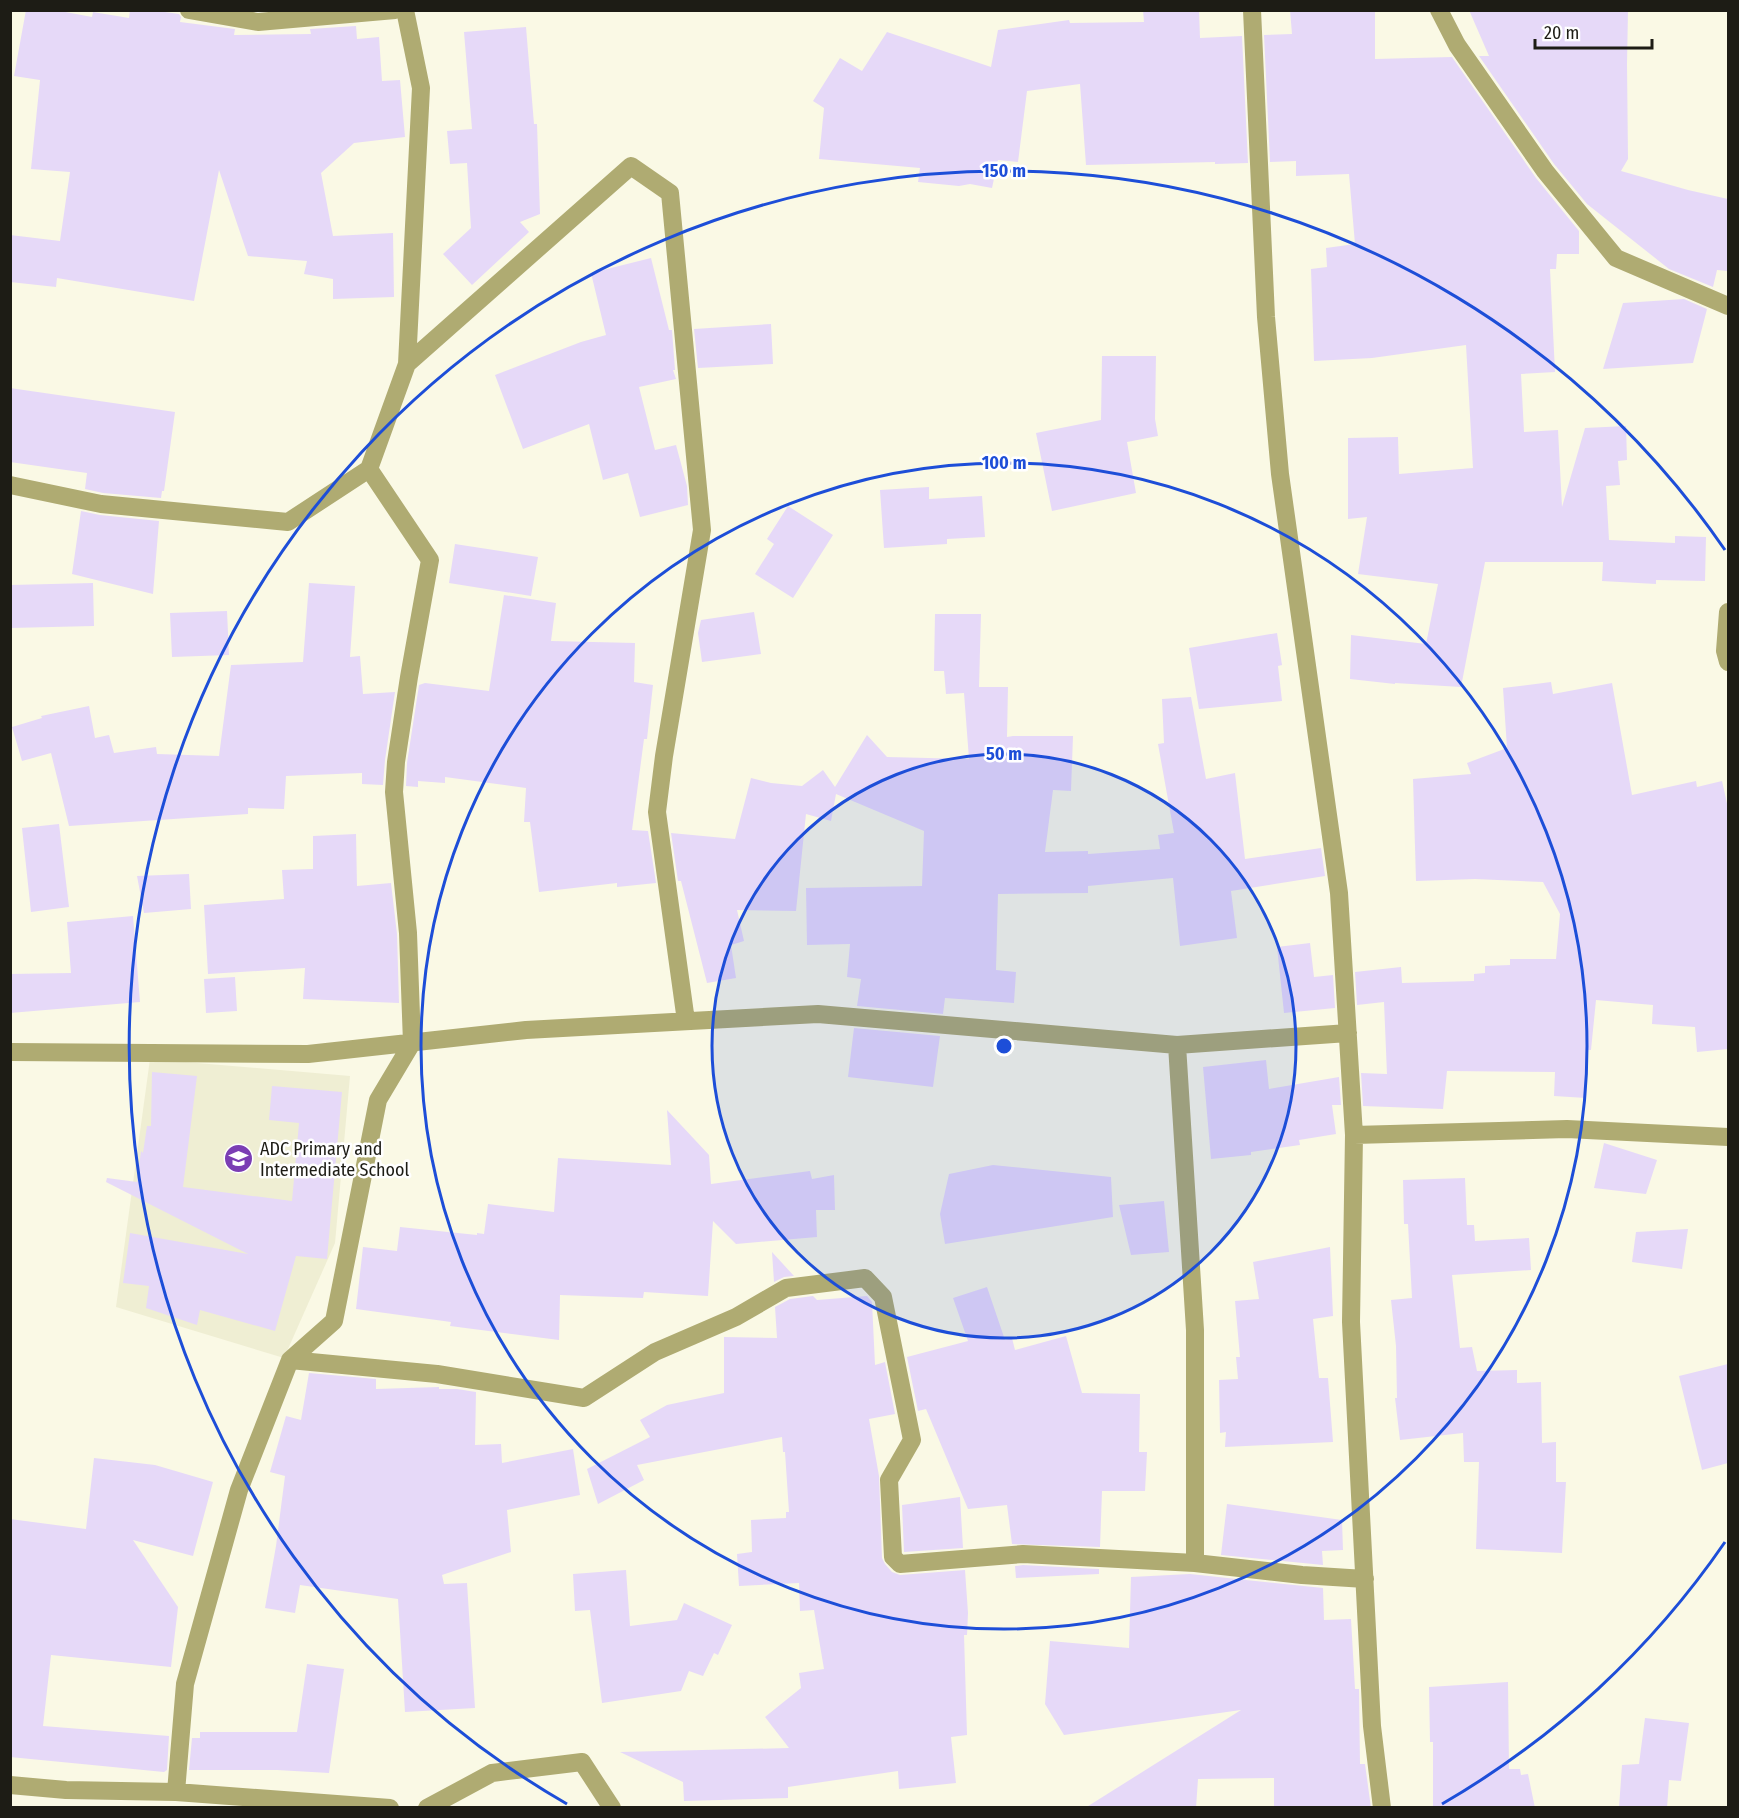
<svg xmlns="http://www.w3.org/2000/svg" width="1739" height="1818" viewBox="0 0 1739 1818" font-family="'Fira Sans Condensed',sans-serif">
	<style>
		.built { fill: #efeed3 }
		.building { fill: #e6d9f8 }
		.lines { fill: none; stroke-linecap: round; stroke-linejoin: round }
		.street { stroke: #afab72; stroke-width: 18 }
		.ring { fill: none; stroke: #1d4ed8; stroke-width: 3 }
		.labels { text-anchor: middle; stroke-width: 5; stroke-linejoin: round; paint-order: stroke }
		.poi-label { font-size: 18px; fill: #1d1c15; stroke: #fff; text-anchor: start }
		.centre { fill: #1d4ed8; stroke: #fff; stroke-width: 3 }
		.ring-label { font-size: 18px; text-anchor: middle; font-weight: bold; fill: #1d4ed8; stroke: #fff; stroke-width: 5; stroke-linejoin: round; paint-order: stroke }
	</style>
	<rect width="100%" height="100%" fill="#faf9e5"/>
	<path class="built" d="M150,1059L350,1076L335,1243L284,1358L116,1307Z"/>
	<path class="building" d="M26,10H55L92,17L93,12L129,18L130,10H151L179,14L181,17L180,22L235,29L234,35L311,34L310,29L356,26L357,39L379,37L382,81L400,80L405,137L354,143L321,173L333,236L393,233L394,297L333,299V279L304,274L307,261L248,256L219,170L194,301L57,278L56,287L10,282V235L60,241L70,172L31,169L40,80L14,76Z
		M1143,10H1199L1200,38L1242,36L1248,163L1215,164V162L1086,165L1080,84L1027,91L1018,162L998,160L992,188L970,184L959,186L918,182L920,168L819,159L824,108L813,101L840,58L862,71L887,32L991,67L998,30L1069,20L1070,23L1144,22Z
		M1290,10H1375V59L1452,57L1536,178L1579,231V254H1557L1556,269H1550L1555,372L1521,374L1524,432L1558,430L1562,507L1585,428L1626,426L1627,460L1618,461L1620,485L1606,486L1609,540L1675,543V536L1706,537L1705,581L1656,580V584L1602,581L1603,562H1485L1461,687L1395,683V684L1350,679L1351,635L1426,644L1438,584L1358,574L1367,517L1348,519V438L1398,437L1399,474L1473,468L1466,345L1372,358L1314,361L1311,269L1327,267L1326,248L1355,244L1349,174L1296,176V161L1270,162L1264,35L1292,34Z
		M1469,10H1628L1627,64L1628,159L1621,171L1688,190L1728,199V271L1717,270L1713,287L1669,269L1587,204L1554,164L1479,56H1489Z
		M526,27L534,124H537L540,214L520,222L529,232L472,285L443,254L471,228L467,163L450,164L447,131L472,129L464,32Z
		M651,258L669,330H672L675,370H673L676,379L639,387L655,450L676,445L687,486L688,505L640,517L628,473L603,480L589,424L523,449L495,375L581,342L606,335L591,273Z
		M1684,299L1707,309L1693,363L1603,369L1623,303Z
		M771,324L773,364L698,368L694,329Z
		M1102,356H1156L1155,419L1158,436L1127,442L1136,493L1052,511L1036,433L1101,420Z
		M10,388L175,412L164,491H162L161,498L103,493L85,489L87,473L10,462Z
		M929,487V499L982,496L985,537L947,539V544L884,548L880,490Z
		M788,506L833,535L793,598L755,574L774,544L767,539Z
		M81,511L100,515L159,521L153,594L72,574Z
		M455,544L538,557L531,596L449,583Z
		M93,583L94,626L10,628V585Z
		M309,583L355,586L350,657L360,656L363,694L395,692L385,760L383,785L362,784V773L286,776L284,809L248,808V814L69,826L51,753L22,761L12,727L42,718L41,716L89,706L95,738L109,735L114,753L156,747L157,754L219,756L231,665L303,662Z
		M504,595L556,603L551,641L635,643L634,682L653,685L647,739H644L632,830L648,831L656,883L617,887V883L539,892L530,822H524L526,788L445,777V783L418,781V787L406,786L407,763L419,685L425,683L489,691Z
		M227,611L229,655L172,657L170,613Z
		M754,612L761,654L702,662L698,633L701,620Z
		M935,614H981L979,687H1008L1007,737L1013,736H1073L1071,791L1053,790L1045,852L1088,851V854L1160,849L1158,835L1174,833L1158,744L1164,743L1162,699L1191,697L1206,779L1235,773L1245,859L1321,848L1325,876L1231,891L1237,938L1180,946L1173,878L1088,886V893L998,894L996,970L1016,972L1014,1003L945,998L943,1014L857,1006L861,979L847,977L850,944L807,945L806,888L922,886L924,831L836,794L831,821L806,814L796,911L737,910L744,941L731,945L736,978L707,983L681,881H678L671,833L735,839L751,778L771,783L802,786L823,770L835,787L867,735L887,757L969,759L964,693L946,694L944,671H934Z
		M1277,633L1282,665L1278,666L1282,701L1199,709L1189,648Z
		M1551,682L1553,694L1612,683L1632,795L1696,781L1697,787L1722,781L1728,808V1049L1697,1052L1695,1027L1652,1024L1653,1005L1596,1000L1591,1050H1588L1586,1098L1554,1096L1555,1072L1447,1071L1443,1109L1363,1106L1361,1073L1387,1074L1384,1002L1357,1005L1355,972L1401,967L1402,983L1474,981V974L1485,973V966L1510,965V959H1556L1560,914L1543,882L1475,879L1416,881L1413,779L1471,774L1467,763L1507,748L1503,688Z
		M59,824L69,907L31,912L22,828Z
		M356,834L357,886L391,883L397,934L399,1003L303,999L305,968L208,974L204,905L284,899L282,870L313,869V836Z
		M189,874L191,909L144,913L137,876Z
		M133,916L140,1002L10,1013V974L71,973L67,922Z
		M1310,943L1314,977L1333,975L1335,1008L1284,1013L1277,947Z
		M235,977L237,1011L206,1013L204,979Z
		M854,1028L940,1036L933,1087L848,1077Z
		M1266,1060L1269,1089L1339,1077L1341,1105H1332L1336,1134L1299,1140L1300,1145L1251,1152V1155L1211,1159L1203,1067Z
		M152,1072L197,1076L183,1187L292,1201L299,1123L269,1120L272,1086L342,1092L327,1259L296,1256L275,1331L200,1310L197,1325L146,1308L149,1286L123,1283L130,1233L248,1254L106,1182L107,1178L137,1182L141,1151L143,1153L147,1126H151Z
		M667,1110L709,1155L711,1184L810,1171L812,1179L834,1175L835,1210H816L817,1237L736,1244L713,1221L708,1296L644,1292L643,1298L560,1295L559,1340L450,1326L451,1322L356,1309L363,1247L397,1251L400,1227L477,1235V1233L484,1234L488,1204L554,1212L558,1158L671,1165Z
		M1604,1143L1657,1160L1646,1194L1594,1188Z
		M993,1165L1111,1177L1113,1217L945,1244L940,1214L949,1174Z
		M1465,1178L1467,1225H1474L1475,1241L1529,1238L1531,1270L1452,1275L1460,1348L1472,1347L1477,1371L1517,1370V1383L1541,1382L1542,1443L1556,1442V1482H1566L1562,1553L1476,1549L1479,1462H1464L1463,1433L1400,1440L1395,1398H1397L1396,1346L1391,1300L1412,1298L1408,1224H1404L1403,1180Z
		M1164,1201L1169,1252L1131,1255L1119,1205Z
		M1688,1229L1682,1269L1632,1262L1636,1232Z
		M1330,1247L1333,1316L1313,1319L1319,1378H1328L1333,1442L1225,1447L1226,1432L1220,1433L1219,1380L1238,1379L1236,1357H1240L1235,1301L1259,1299L1253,1262Z
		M772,1252L794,1276L784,1277L774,1282Z
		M987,1287L1005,1340L1012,1338L1015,1350L1066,1336L1082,1393L1140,1394L1139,1452H1147L1145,1491H1102L1100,1547L1012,1544L1007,1505L968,1509L926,1409L918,1411L907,1357L968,1341L953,1298Z
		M813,1296L817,1300L867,1296L872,1302L875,1365L885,1362L895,1414L869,1419L879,1476L882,1558L885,1564L892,1572L900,1575L965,1570L968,1613L967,1635H964L967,1735L951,1737L956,1783L899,1789L898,1771L788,1787V1798L684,1801L683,1782L620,1752L789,1748L765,1717L801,1688L799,1673L824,1669L814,1610L800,1611L799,1583L739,1586L737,1554L752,1552L751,1520L786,1518V1512H789L785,1452H783L782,1437L637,1465L644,1480L598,1504L587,1469L650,1437L640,1420L667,1405L724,1393V1337L777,1338L775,1307L790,1299Z
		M1728,1364V1463L1702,1470L1679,1376Z
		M309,1373L376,1379V1389L439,1387V1389H457L476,1392L475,1445L501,1444L502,1463L573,1449L580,1495L507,1510L511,1552L442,1575L444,1584L467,1583L475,1708L405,1712L398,1599L300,1585L295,1613L265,1608L276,1546L285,1476L270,1472L286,1416L301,1420Z
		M94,1458L155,1465L213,1482L193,1556L133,1540L178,1607L171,1667L51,1655L43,1726L169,1736L167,1770L164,1772L10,1757V1519L86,1529Z
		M960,1497L963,1548L904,1552L902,1505Z
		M1227,1504L1342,1520L1343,1550L1322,1551L1323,1565L1221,1555Z
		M1023,1565L1099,1569V1574L1016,1578L1015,1566Z
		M626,1570L630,1626L677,1620L684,1603L732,1625L718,1655L714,1653L703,1676L689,1671L681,1691L602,1703L590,1610L575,1611L573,1574Z
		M1190,1574L1323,1588L1324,1620L1351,1619L1355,1689H1359L1360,1764H1365L1371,1808H1274V1778L1198,1779L1196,1808H1085L1241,1710L1064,1735L1045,1704L1050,1641L1129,1648L1131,1577Z
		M307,1664L344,1669L329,1773L277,1770H189L192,1738H200V1732H297Z
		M1508,1682L1509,1769H1520L1521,1775L1528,1774L1535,1808H1433V1742H1430L1429,1687Z
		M1645,1718L1689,1723L1681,1781L1669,1780L1667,1808H1619L1622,1765L1639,1764Z"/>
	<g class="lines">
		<path class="street" d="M189,10L258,22L395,10
			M1252,10L1266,317L1280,474L1339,893L1354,1135L1351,1322L1372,1726L1382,1808
			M1439,10L1457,45L1545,171L1616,258L1728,306
			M407,364L631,166L670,193L702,530L664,756L657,812L686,1021
			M10,485L101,504L288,522L369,469L407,364L421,88L405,10
			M1728,612L1725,651L1728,662
			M1177,1045L1195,1330V1563
			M10,1052L308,1054L526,1030L818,1014L1177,1045L1348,1033
			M1354,1135L1567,1129L1728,1137
			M290,1360L437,1374L584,1398L655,1352L736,1317L786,1288L865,1278L883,1297L912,1440L889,1480L893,1557L900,1564L1023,1554L1195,1563L1302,1575L1365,1579
			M10,1785L66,1790L176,1792L185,1684L239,1490L290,1360L334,1321L378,1100L412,1043L408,933L394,792L396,762L409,677L430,560L369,469
			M176,1792L390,1808
			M427,1808L492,1773L582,1762L612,1808"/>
	</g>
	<circle cx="1004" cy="1046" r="292" fill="#1d4ed8" fill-opacity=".12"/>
	<g class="ring">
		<circle cx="1004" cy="1046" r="292"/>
		<circle cx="1004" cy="1046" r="583"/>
		<path d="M1725 1542A875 875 0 0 1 1442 1804M567 1804A875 875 0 1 1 1725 550"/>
	</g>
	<defs>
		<symbol id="school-disc" viewBox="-11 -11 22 22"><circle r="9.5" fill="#7b3eb4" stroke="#fff"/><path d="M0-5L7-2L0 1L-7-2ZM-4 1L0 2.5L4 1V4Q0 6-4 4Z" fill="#fff"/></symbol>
	</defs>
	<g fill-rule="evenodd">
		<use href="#school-disc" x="222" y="1142" width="33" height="33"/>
	</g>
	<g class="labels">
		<g class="poi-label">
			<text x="260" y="1155">ADC Primary and<tspan x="260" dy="21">Intermediate School</tspan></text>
		</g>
	</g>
	<circle cx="1004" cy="1046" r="9" class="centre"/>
	<g class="ring-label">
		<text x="1004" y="177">150 m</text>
		<text x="1004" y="469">100 m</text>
		<text x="1004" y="760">50 m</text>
	</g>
	<rect width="1739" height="1818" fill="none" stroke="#1d1c15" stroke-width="24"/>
	<path d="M1535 39v9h117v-9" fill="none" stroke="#1d1c15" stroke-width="3"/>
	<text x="1544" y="39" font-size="18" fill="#1d1c15" stroke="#ffffff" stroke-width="4.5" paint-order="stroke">20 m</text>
</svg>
